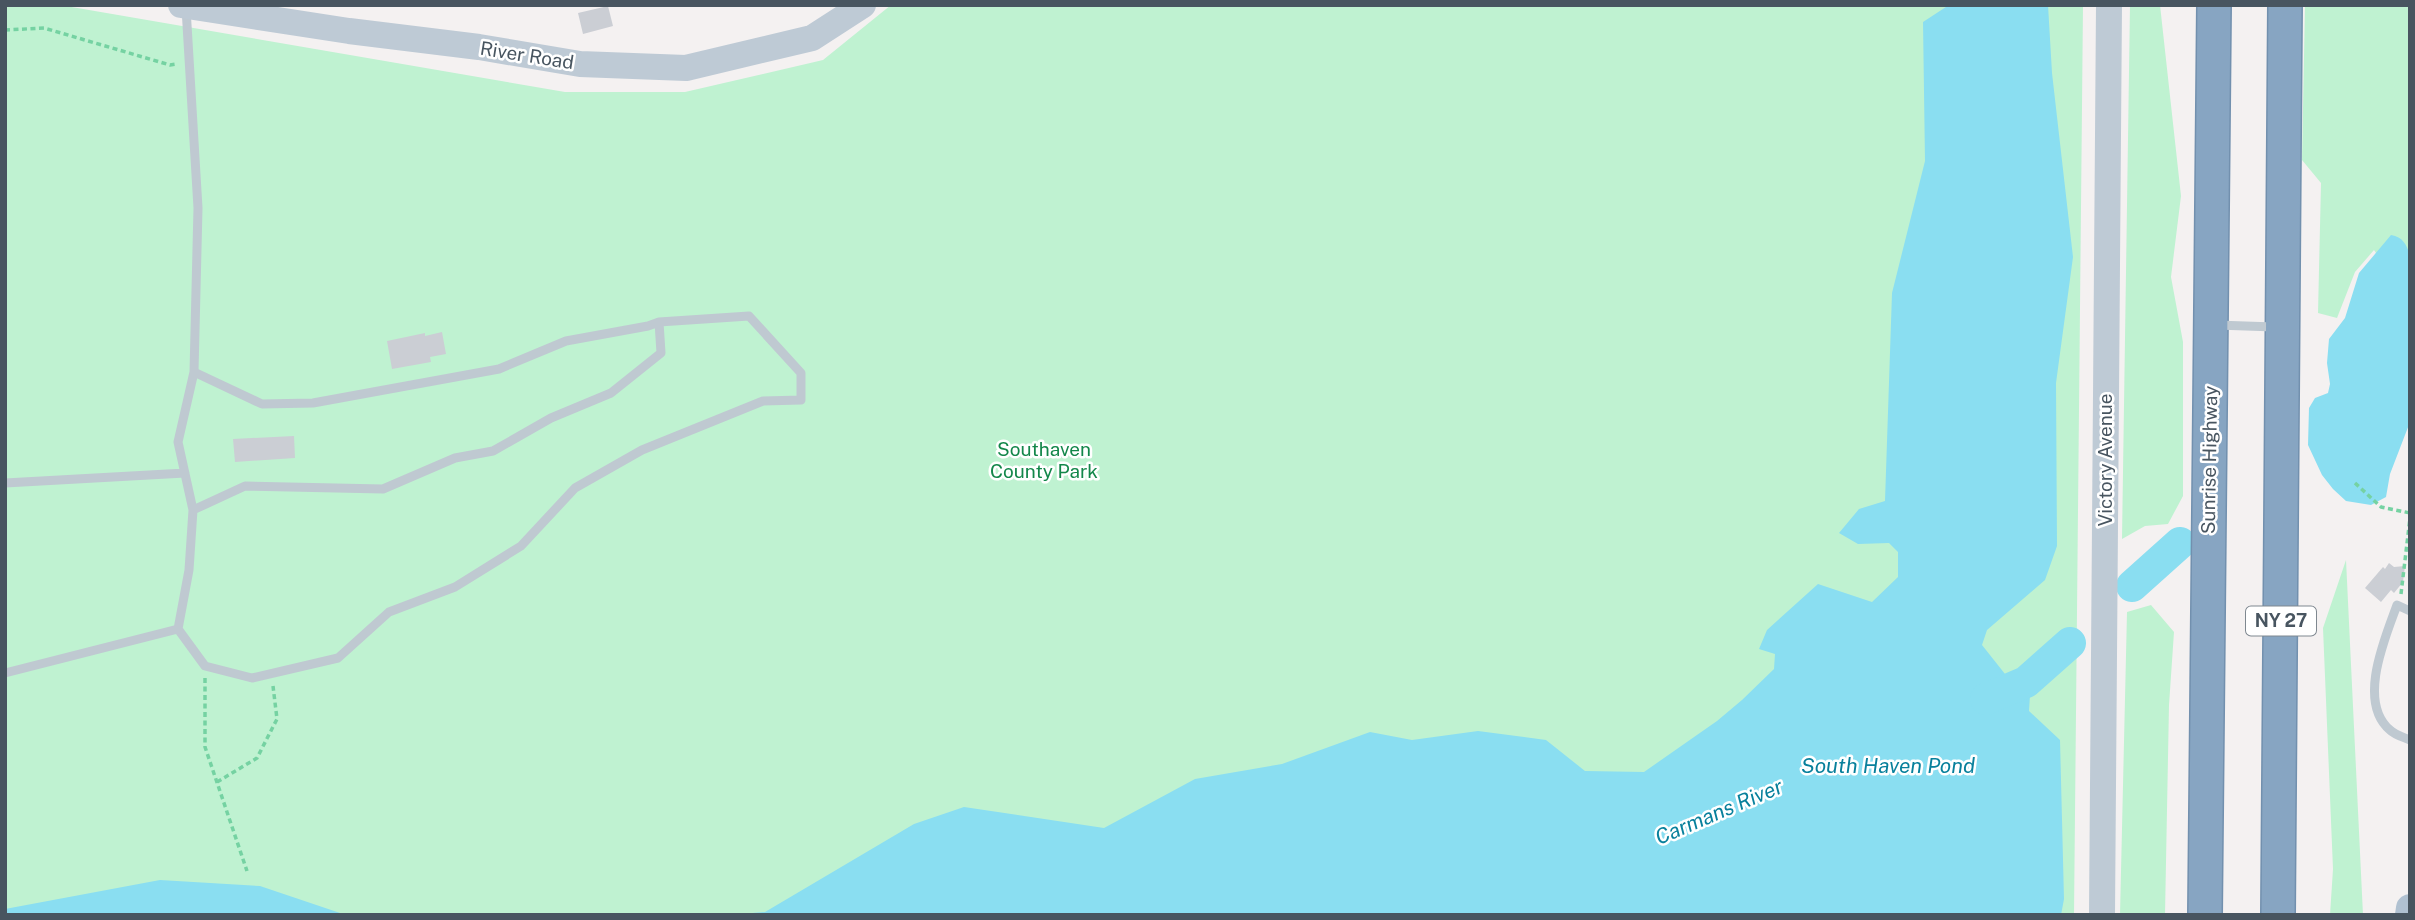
<svg xmlns="http://www.w3.org/2000/svg" width="2415" height="920" viewBox="0 0 2415 920" font-family="'Public Sans',sans-serif">
	<style>
		.green { fill: #bff2d1 }
		.water { fill: #8adef1 }
		.lines { fill: none; stroke-linecap: round; stroke-linejoin: round }
		.river { stroke: #8adef1; stroke-width: 32 }
		.building { fill: #cbced4 }
		.highway-casing { stroke: #7290ae; stroke-width: 36 }
		.path { stroke: #75d2a2; stroke-width: 3.5; stroke-dasharray: 5 3.5; stroke-linecap: butt }
		.lane { stroke: #bfc9d1; stroke-width: 9 }
		.secondary { stroke: #becad5; stroke-width: 26 }
		.primary { stroke: #b0c1d1; stroke-width: 28 }
		.highway { stroke: #87a5c2; stroke-width: 33 }
		.labels { text-anchor: middle; stroke-width: 5; stroke-linejoin: round; paint-order: stroke }
		.shield { fill: #fff; stroke: #7f8890; stroke-width: 2 }
		.shield-label { font-size: 18px; font-weight: bold; fill: #485560 }
		.street-label { font-size: 19px; fill: #485560; stroke: #fff }
		.park-label { font-size: 19px; fill: #13874a; stroke: #fff }
		.water-label { font-size: 21px; font-style: italic; fill: #08809c; stroke: #fff }
	</style>
	<rect width="100%" height="100%" fill="#f4f1f1"/>
	<path class="green" d="M5,5H60L565,92H685L823,60L891,5H2083L2074,915H5Z
		M2130,5H2160L2181,196L2171,277L2183,342V496L2168,524L2145,526L2122,539Z
		M2305,5H2410V303L2374,250L2355,272L2337,318L2318,313L2321,183L2302,160Z
		M2346,560L2363,915H2330L2333,869L2323,628Z
		M2151,605L2174,632L2169,705L2165,915H2120L2127,612Z"/>
	<path class="water" d="M1949,5H2048L2052,73L2073,257L2056,383L2057,546L2045,580L1987,630L1982,645L2005,674L2014,676L2017,673L2035,691L2030,695L2029,711L2060,740L2064,899L2061,915H729L765,912L914,824L964,807L1104,828L1195,779L1282,764L1370,732L1412,740L1478,731L1546,740L1585,771L1644,772L1717,721L1742,700L1774,669L1775,654L1759,649L1767,630L1818,584L1872,602L1898,577V552L1889,543L1858,544L1839,533L1859,509L1885,501L1892,293L1925,161L1923,22Z
		M2391,235C2403,237 2406,244 2410,255V422L2390,474L2386,497L2371,505L2346,501L2333,489L2322,475L2308,445L2309,408L2315,398L2328,393L2330,384L2327,363L2329,339L2345,318L2359,273Z
		M160,880L260,886L346,915H5V909Z"/>
	<g class="lines">
		<path class="river" d="M2132,586L2180,543
			M1986,699L2026,682L2070,643"/>
	</g>
	<path class="building" d="M608,6L613,26L583,34L578,13Z
		M442,332L446,354L430,357L431,362L392,369L387,341L425,333V336Z
		M294,436L295,458L235,462L233,439Z
		M2389,563L2394,567L2405,566L2403,582L2394,593L2391,590L2381,602L2365,588L2383,567L2385,569Z"/>
	<g class="lines">
		<defs>
			<path id="highway" d="M2205,915L2214,5
				M2278,915L2285,5"/>
		</defs>
		<use href="#highway" class="highway-casing"/>
		<path class="path" d="M5,30L44,28L170,65L177,64
			M2355,483L2381,507L2410,513
			M2401,594L2410,518
			M205,678V747L247,871
			M217,782L257,758L277,719L273,686"/>
		<path class="lane" d="M186,8L198,208L194,372L178,442L193,510L189,570L178,629L205,666L252,678L338,658L389,612L455,587L521,546L575,488L642,450L763,401L801,400V373L749,316L659,322L648,326L566,341L499,369L313,403L262,404L194,372
			M2216,325L2275,327
			M5,483L185,473
			M193,510L245,486L383,489L455,458L493,451L551,418L611,393L661,353L659,322
			M2410,611L2397,605C2385,638 2357,702 2390,730C2395,735 2403,737 2410,740
			M5,673L178,629"/>
		<path class="secondary" d="M181,5L349,31L479,47L580,64L686,68L812,38L863,5
			M2102,915L2109,5"/>
		<path class="primary" d="M2409,915L2410,908"/>
		<use href="#highway" class="highway"/>
	</g>
	<g class="labels">
		<rect class="shield" x="2246" y="606.5" width="70" height="29" rx="5"/>
		<g class="shield-label">
			<text x="2281" y="627">NY 27</text>
		</g>
		<g class="street-label">
			<text transform="translate(527 55) rotate(9)" y="7">River Road</text>
			<text transform="translate(2105 460) rotate(-90)" y="7">Victory Avenue</text>
			<text transform="translate(2209 460) rotate(-89)" y="7">Sunrise Highway</text>
		</g>
		<g class="park-label">
			<text x="1044" y="456">Southaven<tspan x="1044" dy="22">County Park</tspan></text>
		</g>
		<g class="water-label">
			<text x="1888" y="773">South Haven Pond</text>
			<text transform="translate(1719 812) rotate(-23)" y="7">Carmans River</text>
		</g>
	</g>
	<rect width="2415" height="920" fill="none" stroke="#485560" stroke-width="14"/>
</svg>
